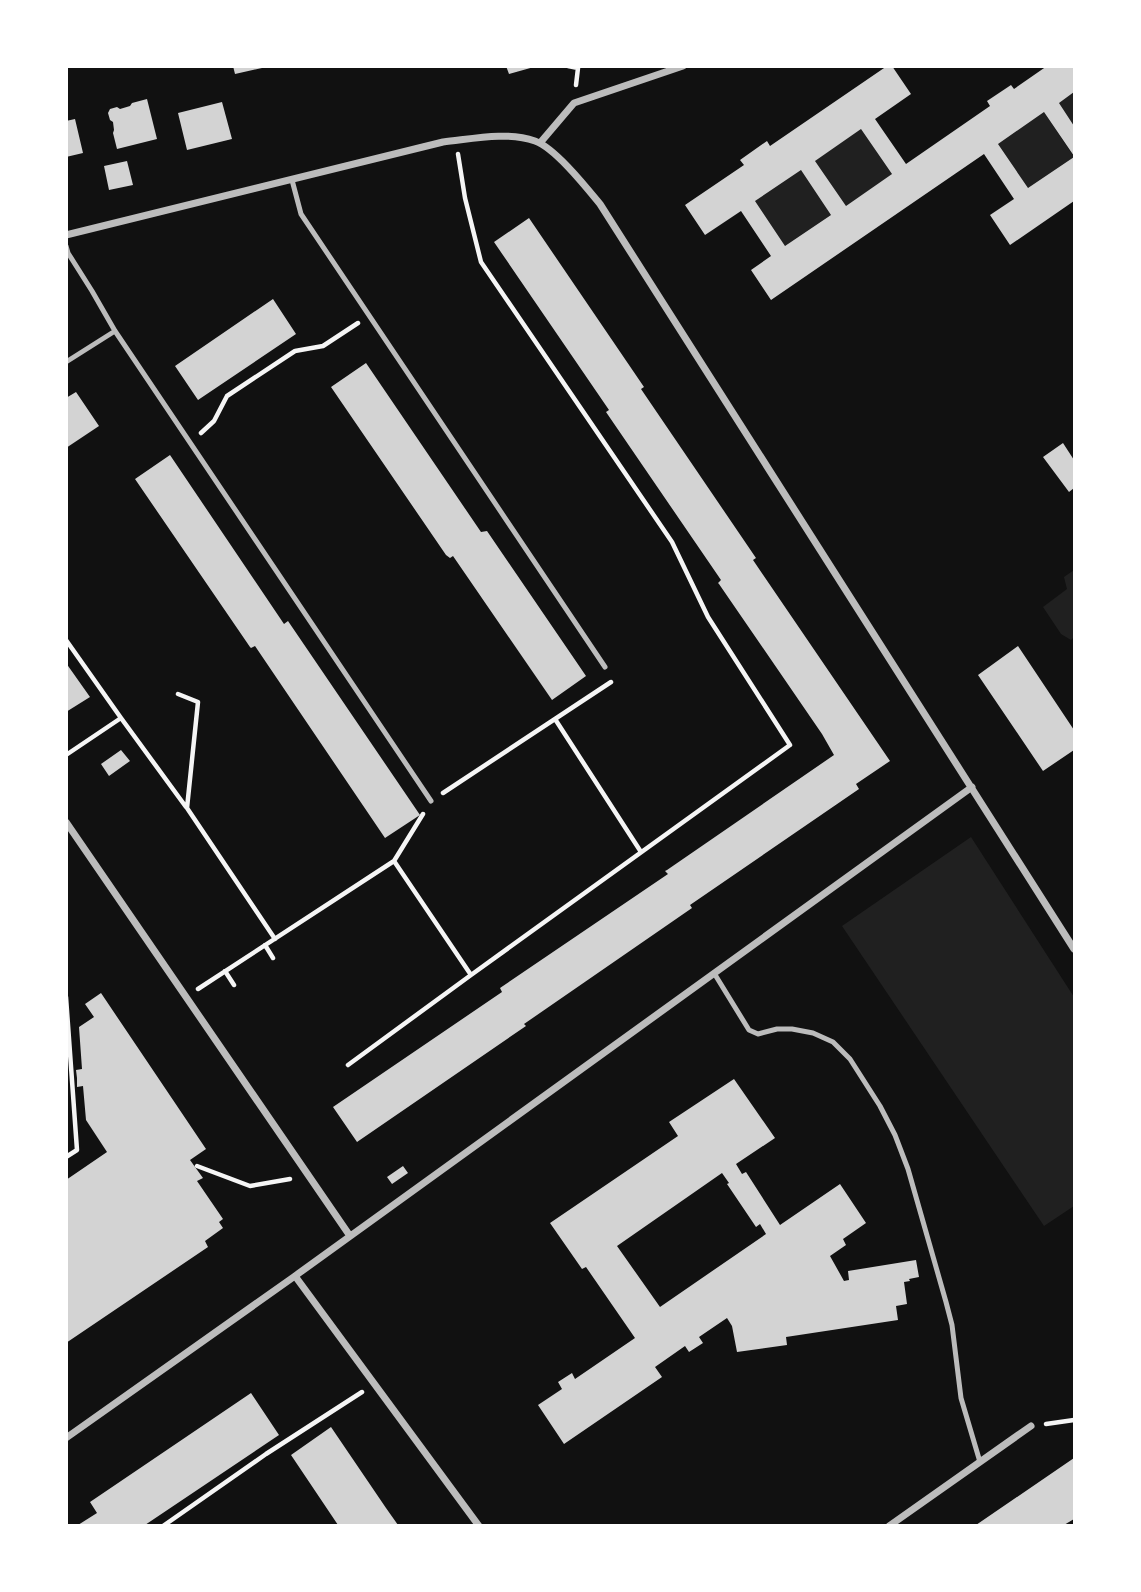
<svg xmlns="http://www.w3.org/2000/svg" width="1141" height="1592" viewBox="0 0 1141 1592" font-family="'Golos Text',sans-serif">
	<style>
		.green { fill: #202020 }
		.building { fill: #d3d3d3; fill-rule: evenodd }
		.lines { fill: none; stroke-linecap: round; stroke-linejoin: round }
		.path { stroke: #f5f5f5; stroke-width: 4.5 }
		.service { stroke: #bcbcbc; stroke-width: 5 }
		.minor { stroke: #bcbcbc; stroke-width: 7 }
	</style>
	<rect width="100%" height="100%" fill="#111"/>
	<path class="green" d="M1074,92V126L1059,103Z
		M1044,112L1074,157L1028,188L998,144Z
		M861,129L892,174L846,206L815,161Z
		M801,170L831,215L785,246L755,201Z
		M1074,570V637L1071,640L1061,634L1043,607L1067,589L1064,577Z
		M971,837L1074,997V1206L1044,1226L842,926Z"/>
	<path class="building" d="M233,66H262V68L235,74Z
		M506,66H534V67L509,74Z
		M887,66H892L911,94L875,119L906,164L990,106L987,101L1011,85L1014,89L1047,66H1074V92L1059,103L1074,126V156L1044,112L998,144L1028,188L1074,157V201L1010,245L990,215L1014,199L984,154L771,300L751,270L771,256L741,211L705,235L685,205L744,165L740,160L767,141L770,146ZM861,129L892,174L846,206L815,161ZM801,170L831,215L785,246L755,201Z
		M147,99L157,139L117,149L113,133L114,130L113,122L110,120L108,113L110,109L117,107L120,109L130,106L132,103Z
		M222,102L232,139L187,150L178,113Z
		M75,119L83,153L66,157V121Z
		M127,161L133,185L109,190L104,166Z
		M529,218L644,387L641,389L756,558L753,560L890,761L856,784L859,789L690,905L692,908L524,1024L526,1026L357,1142L333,1107L502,992L500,988L668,874L665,871L667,870L834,755L822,734L719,584L718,583L721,580L606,412L609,410L494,242Z
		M273,299L296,334L198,400L175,366Z
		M366,363L481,532L487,531L586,676L552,700L453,556L450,558L446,555L331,387Z
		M76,392L99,426L66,448V398Z
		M1063,443L1074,460V488L1069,492L1043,457Z
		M170,455L284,624L288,621L420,815L385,838L255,646L251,648L250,647L135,479Z
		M1018,646L1074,730V750L1043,771L978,675Z
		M66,663L90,697L66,712Z
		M121,750L130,761L109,776L101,764Z
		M101,993L206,1149L190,1160L203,1178L197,1181L223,1219L219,1222L223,1228L205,1241L208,1247L66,1343V1180L107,1152L86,1120L83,1086L77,1087V1078L76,1070L82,1069L79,1027L94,1017L85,1004Z
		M734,1079L775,1138L736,1164L742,1174L746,1172L780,1225L840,1184L866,1223L843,1239L846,1245L830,1256L844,1281L849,1280L848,1271L916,1260L919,1277L909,1279L910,1281L904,1282L907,1304L896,1306L898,1320L786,1337L787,1345L737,1352L732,1326L727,1318L699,1337L703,1343L689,1352L685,1346L655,1367L662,1377L564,1444L538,1405L562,1389L558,1382L572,1373L575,1379L635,1338L586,1267L582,1269L550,1223L678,1136L669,1122ZM722,1173L729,1183L727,1184L756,1227L760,1224L766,1234L660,1307L617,1246Z
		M403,1166L408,1173L392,1184L387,1177Z
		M251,1393L279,1435L145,1525H78L97,1513L90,1502Z
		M331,1427L386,1508L398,1525H338L291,1455Z
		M1074,1458V1519L1064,1525H976Z"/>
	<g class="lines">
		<path class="path" d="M568,66L578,68L576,85
			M201,433L214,421L227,396L295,351L323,346L358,323
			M66,640L121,718L186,807
			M178,694L198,702L187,808L275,939
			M555,719L641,852
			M66,755L121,718
			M443,793L611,682
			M394,861L471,975
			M265,945L273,958
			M225,971L234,985
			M198,989L394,861L423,814
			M66,997L77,1150L66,1157
			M348,1065L471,975L790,745L708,617L672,542L481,262L465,198L458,154
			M197,1166L250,1186L290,1179
			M1046,1424L1074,1420
			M163,1526L266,1454L362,1392"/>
		<path class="service" d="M292,180L301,214L605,667
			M66,246L68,253L92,291L115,331L431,801
			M66,362L115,331
			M714,973L749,1030L758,1034L777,1029H792L813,1033L833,1042L850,1059L880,1106L895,1135L908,1169L946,1302L952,1325L961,1398L980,1462"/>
		<path class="minor" d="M540,143L574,103L683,66
			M66,235L443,142C472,139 506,131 535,141C555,148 586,187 600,204L1074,949
			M66,822L350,1236
			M295,1276L479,1526
			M66,1438L295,1276L972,787
			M889,1526L1031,1426"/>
	</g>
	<rect width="1141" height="1592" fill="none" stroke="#ffffff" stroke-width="136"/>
</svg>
